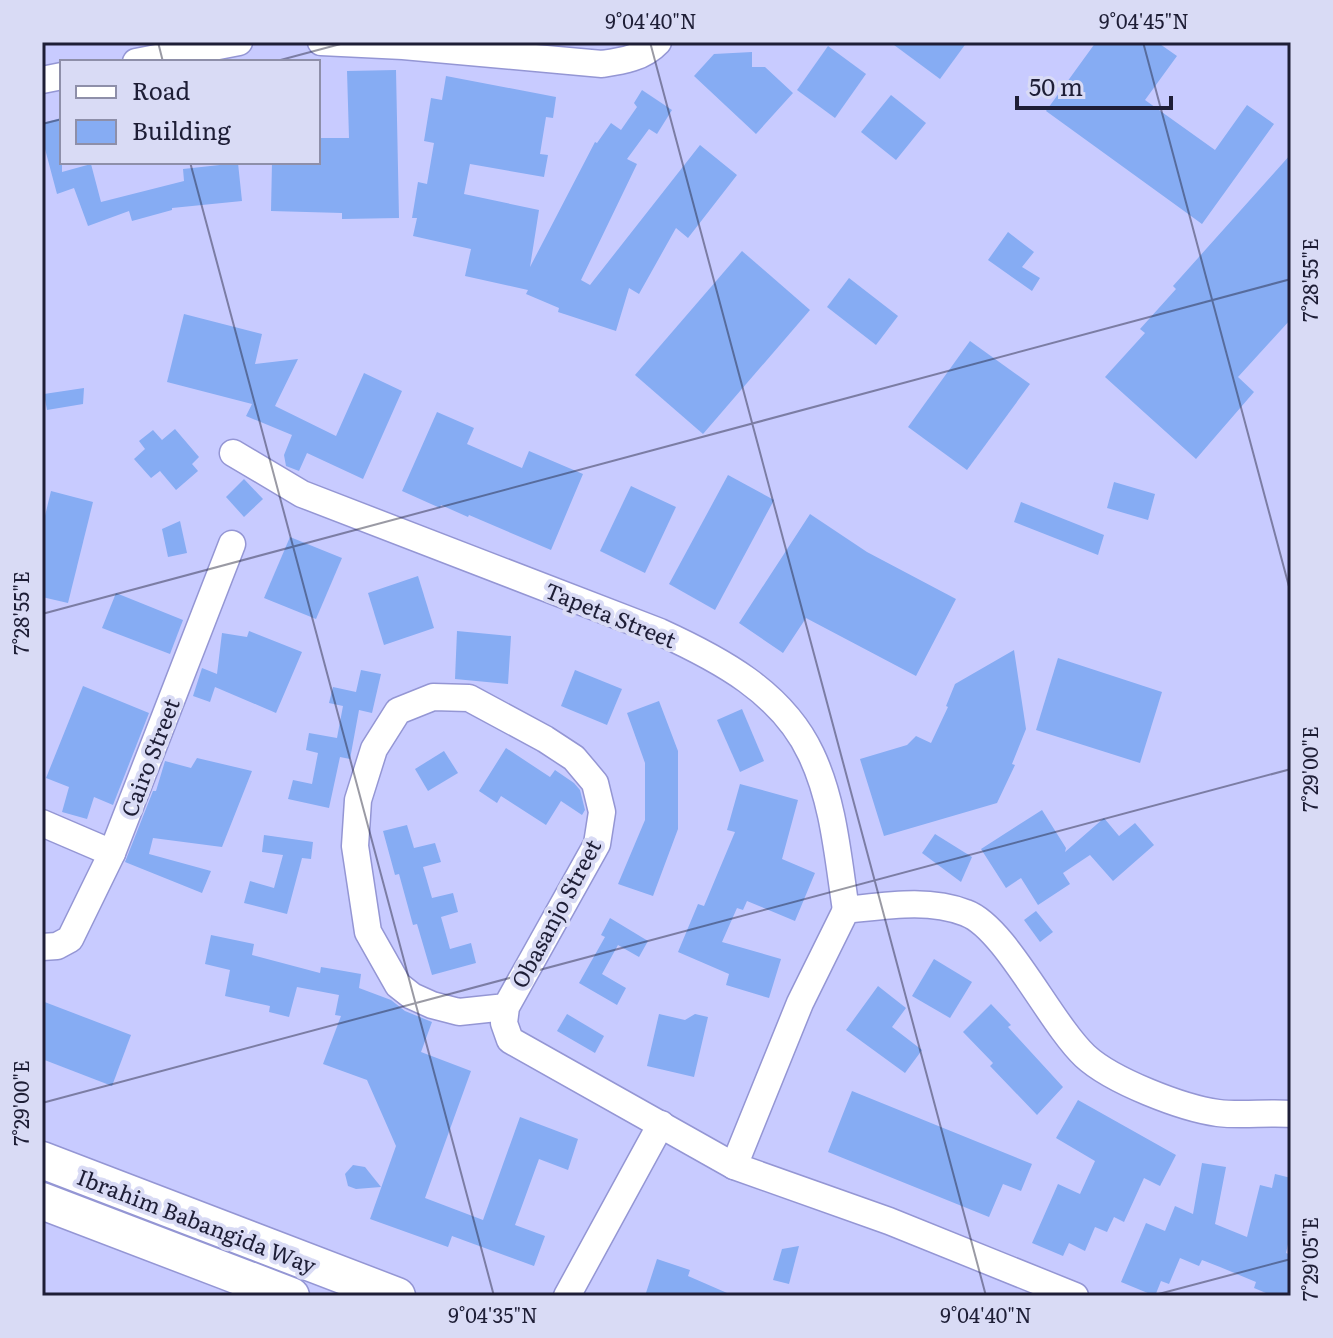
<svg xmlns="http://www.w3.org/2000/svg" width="1333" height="1338" viewBox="0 0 1333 1338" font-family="Literata,serif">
<rect width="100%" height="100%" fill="#c8cbff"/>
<g fill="#86acf3">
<path d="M890,42H967L940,79Z"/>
<path d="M1096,42H1157L1177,56L1145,100L1215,150L1247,105L1274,124L1202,224L1046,111Z"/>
<path d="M828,46L866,74L835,118L797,90Z"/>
<path d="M752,52V67H765L793,93L756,134L694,76L714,54Z"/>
<path d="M396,70L399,218L342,219V213L271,211L272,162H318V138H349L347,71Z"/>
<path d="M446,76L556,97L553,118L546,117L540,154L548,155L544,177L470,164L464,194L539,210L530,267L595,142L597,143L611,123L621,130L637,107L634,103L642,90L672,110L657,134L649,129L627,159L637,164L581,280L590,285L700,145L737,175L688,238L676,228L639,294L629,288L616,331L558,312L559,308L526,294L528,290L465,276L471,249L413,236L417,218H412L418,182L427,184L434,143L424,141L431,98L442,100Z"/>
<path d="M891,95L926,123L896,160L861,132Z"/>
<path d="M62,118V172L91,164L101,202L184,181L183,169L238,163L242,201L172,208V210L132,221L129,211L88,226L74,188L57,194L45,149L42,150V123Z"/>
<path d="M1291,154V319L1238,377L1254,392L1196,459L1105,377L1145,333L1140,329L1176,289L1173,286Z"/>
<path d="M1008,232L1034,252L1022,267L1040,278L1032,291L988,260Z"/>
<path d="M742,251L810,310L703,434L635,375Z"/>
<path d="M849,278L898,316L876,345L827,307Z"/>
<path d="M184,314L262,334L255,364L298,359L275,406L336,436L364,373L402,391L363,479L307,453L299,471L286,466L284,455L292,435L246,416L252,404L167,382Z"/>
<path d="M970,341L1030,384L967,470L908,427Z"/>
<path d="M84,388L83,404L47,410L44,394Z"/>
<path d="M437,412L474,428L467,444L522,468L529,451L583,474L551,550L469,515L468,517L441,505L440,508L402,491Z"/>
<path d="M175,429L199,457L192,464L198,471L176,490L160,471L151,478L134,459L145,449L139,441L153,430L162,440Z"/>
<path d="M728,475L774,500L715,610L669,584Z"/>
<path d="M244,479L263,499L244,517L226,497Z"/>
<path d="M1114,482L1155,494L1148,520L1107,508Z"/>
<path d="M631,486L676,507L645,573L600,551Z"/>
<path d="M51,491L93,502L68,603L42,597V528Z"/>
<path d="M1021,502L1104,535L1098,555L1014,522Z"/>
<path d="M810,514L867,552L956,599L916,676L806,618L783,653L739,623Z"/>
<path d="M180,521L187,553L168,557L162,529Z"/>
<path d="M290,537L342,558L316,619L264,598Z"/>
<path d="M418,576L434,628L384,645L368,593Z"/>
<path d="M116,593L183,620L170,654L102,628Z"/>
<path d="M249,631L302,652L276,713L215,687L210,702L193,696L202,668L217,674L222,633L247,637Z"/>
<path d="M457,631L511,636L508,684L455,679Z"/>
<path d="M1014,650L1026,729L1012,764L1015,765L997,803L884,836L860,759L907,745L916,736L931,743L948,707L946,706L955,684Z"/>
<path d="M1058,658L1162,692L1140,763L1036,730Z"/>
<path d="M361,670L381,674L372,713L359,710L350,759L340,757L329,808L288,799L293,780L312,784L318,753L306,750L309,733L337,738L343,706L329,703L333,687L356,692Z"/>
<path d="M575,670L622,689L607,725L561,706Z"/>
<path d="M83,686L149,713L113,805L94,797L87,819L62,812L69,787L46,778Z"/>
<path d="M659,701L678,751V829L653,896L618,884L645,820V763L627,713Z"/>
<path d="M742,709L764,761L740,772L717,720Z"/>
<path d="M506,748L550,777L555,770L574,783L580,790L585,810L582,815L561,801L546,825L501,796L497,803L479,791Z"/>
<path d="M444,751L458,773L428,791L415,769Z"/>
<path d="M197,758L252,771L222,847L153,838L149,854L211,871L202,893L125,862L153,791H156L165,761L191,768Z"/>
<path d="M740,784L798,800L782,859L815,873L795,921L747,901L743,910L737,908L722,942L781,959L769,998L726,985L729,974L678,952L698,904L704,906L735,832L727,830Z"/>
<path d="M1042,810L1066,848L1065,852L1104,818L1119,836L1135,823L1154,845L1113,881L1090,855L1063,873L1070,884L1038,905L1021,878L1006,888L981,849Z"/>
<path d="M407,825L414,848L435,843L441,862L423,867L432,898L453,893L458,912L441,917L450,949L471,943L476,963L432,975L417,924L413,925L399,874L395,875L383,831Z"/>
<path d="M935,834L972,857L961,882L922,853Z"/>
<path d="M264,835L313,842L311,859L302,858L287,914L244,903L250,881L274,888L283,855L262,852Z"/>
<path d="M1036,911L1053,932L1040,942L1024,920Z"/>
<path d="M610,918L648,941L639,957L618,945L602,974L626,988L617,1005L579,983L605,937L601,935Z"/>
<path d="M211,935L254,944L252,955L320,973L321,967L361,974L359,988L391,1000L405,1011L432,1022L421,1052L471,1071L425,1198L483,1220L520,1117L578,1139L568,1170L539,1159L515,1225L545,1236L534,1266L452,1236L448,1247L370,1219L396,1146L367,1080L323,1064L341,1016L335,1015L339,995L297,987L289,1017L269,1012L270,1006L225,996L230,970L205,964Z"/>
<path d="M934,959L972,982L950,1018L912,996Z"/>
<path d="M878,986L906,1008L892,1027L922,1050L905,1073L846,1030Z"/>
<path d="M42,1001L131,1035L112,1086L42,1059Z"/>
<path d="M991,1004L1011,1025L1008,1027L1063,1087L1037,1115L990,1066L993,1063L963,1032Z"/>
<path d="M567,1014L604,1036L595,1053L557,1031Z"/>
<path d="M659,1014L685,1020L695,1014L708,1017L694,1077L647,1066Z"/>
<path d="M852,1091L1032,1164L1021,1191L1003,1184L989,1217L828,1152Z"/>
<path d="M1078,1100L1176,1155L1160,1186L1144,1178L1124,1222L1114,1217L1107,1232L1095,1227L1085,1251L1069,1243L1063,1256L1032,1243L1058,1184L1080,1194L1095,1161L1056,1138Z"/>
<path d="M1202,1163L1226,1167L1215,1224L1247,1237L1260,1185L1272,1188L1275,1174L1291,1178V1231L1286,1253L1291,1255V1296H1273L1254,1288L1256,1282L1220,1267L1202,1260L1199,1266L1180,1258L1169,1284L1161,1281L1155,1296L1121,1282L1146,1223L1165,1231L1175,1206L1193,1214Z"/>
<path d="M353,1165L365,1167L381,1187L356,1189L348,1186L345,1174Z"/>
<path d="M799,1246L789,1284L773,1280L782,1249Z"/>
<path d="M657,1259L690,1270L688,1276L734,1296H645Z"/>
</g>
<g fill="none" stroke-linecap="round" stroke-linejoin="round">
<g stroke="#9496d4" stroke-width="29">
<g id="minor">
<path d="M321,42L403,46L602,64C622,61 643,58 658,42"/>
<path d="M136,62L239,42"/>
<path d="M42,80L62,76"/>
<path d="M233,453L302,494L660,632C719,659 782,692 811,754C834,802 838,859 846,910"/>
<path d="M42,823L112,853"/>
<path d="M42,947L57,946L70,939L112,853L232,544"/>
<path d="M506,1007L459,1012L432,1005L412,996L398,985L368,932L355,846L358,800L374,749L398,711L433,697L469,698L545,739L574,758L595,783L602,812L597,844L506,1007L504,1023L510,1040L734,1166L889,1221L1075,1296"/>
<path d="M734,1166L800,1003L846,910C885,906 928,898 966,913C1005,927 1050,1023 1085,1056C1112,1081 1182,1108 1218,1113C1242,1116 1267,1112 1291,1114"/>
<path d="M567,1296L661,1124"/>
</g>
</g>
<g stroke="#9496d4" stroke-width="39">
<g id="secondary">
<path d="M42,1160L397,1296"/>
<path d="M42,1201L291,1296"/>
</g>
</g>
<use href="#minor" stroke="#fff" stroke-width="26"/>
<use href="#secondary" stroke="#fff" stroke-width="36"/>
</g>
<path fill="none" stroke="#1e1e36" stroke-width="2" stroke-opacity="0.45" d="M158,42L163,62M650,42L986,1296M1143,42L1291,594M273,62L348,42M42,124L62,119M190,162L494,1296M42,614L1291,279M42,1103L1291,769M1151,1296L1291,1259"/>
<g text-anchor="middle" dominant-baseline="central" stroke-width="8" stroke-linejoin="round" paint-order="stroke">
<g font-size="22" fill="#1e1e36" stroke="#d9dbf5">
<text transform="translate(611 614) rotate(22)">Tapeta Street</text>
<text transform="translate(149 757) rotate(-69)">Cairo Street</text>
<text transform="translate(555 913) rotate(-62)">Obasanjo Street</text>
<text transform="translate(197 1220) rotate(21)">Ibrahim Babangida Way</text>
</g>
</g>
<rect width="1333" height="1338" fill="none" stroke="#d9dbf5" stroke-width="88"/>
<rect x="60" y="60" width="260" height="104" fill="#d9dbf5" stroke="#8e8fa9" stroke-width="2"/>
<rect x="76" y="86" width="40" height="12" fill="#ffffff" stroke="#8e8fa9" stroke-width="2"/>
<text x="132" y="100" font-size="24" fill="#1e1e36">Road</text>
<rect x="76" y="120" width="40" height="24" fill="#86acf3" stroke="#8e8fa9" stroke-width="2"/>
<text x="132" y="140" font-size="24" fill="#1e1e36">Building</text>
<path d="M1017 96v12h154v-12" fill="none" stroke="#1e1e36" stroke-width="4"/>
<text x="1029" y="96" font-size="24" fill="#1e1e36" stroke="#d9dbf5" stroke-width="6" paint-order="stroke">50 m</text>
<rect x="44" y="44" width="1245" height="1250" fill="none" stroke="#1e1e36" stroke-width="3"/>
<g font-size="20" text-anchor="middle" fill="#1e1e36">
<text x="651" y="29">9°04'40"N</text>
<text x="1144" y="29">9°04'45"N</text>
<text transform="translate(1311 280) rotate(-90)" y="7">7°28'55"E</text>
<text transform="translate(22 613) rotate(-90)" y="7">7°28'55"E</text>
<text transform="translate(1311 769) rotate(-90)" y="7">7°29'00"E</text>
<text transform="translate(22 1103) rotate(-90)" y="7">7°29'00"E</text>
<text transform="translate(1311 1259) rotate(-90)" y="7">7°29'05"E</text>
<text x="493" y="1323">9°04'35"N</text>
<text x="986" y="1323">9°04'40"N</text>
</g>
</svg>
